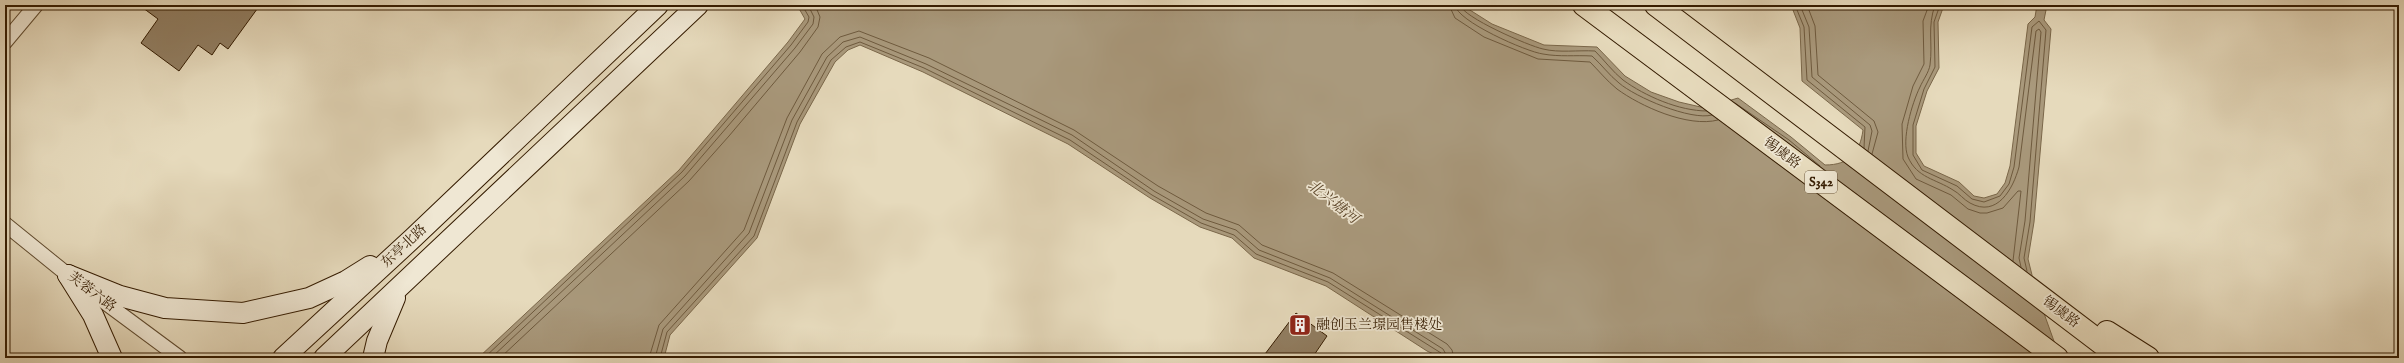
<svg xmlns="http://www.w3.org/2000/svg" width="2404" height="363" viewBox="0 0 2404 363" font-family="'IM FELL English','Noto Serif SC',serif">
<rect width="100%" height="100%" fill="#e6dabc"/>
<filter id="stains"><feTurbulence type="fractalNoise" baseFrequency=".005" numOctaves="4"/><feColorMatrix values="0 0 0 0 .2 0 0 0 0 .09 0 0 0 0 .02 0 0 0 .5 -.17"/></filter>
<radialGradient id="worn" r=".72"><stop offset=".6" stop-color="#630" stop-opacity="0"/><stop offset="1" stop-color="#630" stop-opacity=".3"/></radialGradient>
<path fill="#a9997c" stroke="#7a674a" d="M797,5H1462L1492,24L1544,45L1597,47L1625,76L1651,92L1679,102L1705,108L1738,98L1791,137L1825,165C1849,165 1860,153 1863,130L1802,81L1800,28L1791,5H1944L1938,22L1939,68L1927,91L1916,126V153L1924,166L1959,182L1974,196L1984,198L1997,194L2005,183L2010,166L2028,24L2035,17L2037,5H2047L2044,20L2051,29L2034,222L2028,259L2036,291L2060,358H1442L1427,351L1326,286L1254,258L1232,238L1200,227L1150,198L1068,144L923,72L860,45L848,50L835,62L800,124L757,238L670,335L664,358H478L679,170L788,42L805,19Z"/>
<g fill="none" stroke-linecap="round" stroke-linejoin="round">
<g stroke="#6e5a3e" stroke-width="1">
<path d="M1449,5L1455,18L1484,37L1538,59L1590,62C1599,71 1607,81 1617,89C1640,106 1688,128 1718,120"/>
<path d="M1455,5C1456,21 1527,52 1543,54C1559,57 1576,55 1592,56C1602,65 1609,75 1619,83C1635,97 1691,121 1712,115"/>
<path d="M1460,5C1462,17 1529,46 1543,49C1559,53 1578,50 1595,51C1604,60 1613,72 1623,80C1645,96 1679,111 1707,111"/>
<path d="M1795,5L1804,27L1807,80L1865,127L1864,148"/>
<path d="M1800,5L1809,27L1812,77L1870,125L1872,131L1868,151"/>
<path d="M1807,5L1815,26L1818,75L1874,121L1878,132L1872,154"/>
<path d="M1929,5L1923,21L1924,64L1913,86L1902,124L1903,159L1916,179L1951,195L1968,209L1980,213H1987L2003,208L2018,191H2021L2013,261"/>
<path d="M1935,5C1927,28 1933,42 1930,65C1929,72 1923,80 1920,87C1912,103 1901,140 1908,157C1917,178 1936,179 1953,190C1959,193 1964,200 1970,203C1997,218 2013,189 2019,167L2036,31L2039,29L2041,32L2025,221L2019,258L2021,267"/>
<path d="M1940,5L1934,22L1935,67L1924,89L1913,125V155L1922,170L1957,186L1972,199L1984,202L2000,196L2009,184L2014,167L2032,27L2039,21L2046,30L2030,222L2024,258L2027,271"/>
<path d="M1735,103L1789,140L1820,166"/>
<path d="M484,358L682,172L791,45L808,22L809,17L802,5"/>
<path d="M491,358L685,176L795,48L813,24L814,17L808,5"/>
<path d="M500,358L689,181L729,136L800,52L818,27L820,17L815,5"/>
<path d="M649,358L659,325L744,230L787,118L822,54L840,37L859,31L929,58L1074,130L1158,186L1206,213L1239,225L1262,245L1333,273L1447,344L1452,350L1454,358"/>
<path d="M655,358L663,329L749,233L792,120L827,57L843,42L860,37L926,64L1072,135L1154,191L1203,219L1236,230L1259,250L1330,278L1443,349L1448,358"/>
<path d="M660,358L667,332L754,236L797,122L831,60L846,47L860,42L924,68L1070,140L1152,195L1201,223L1234,235L1256,254L1328,282L1441,353L1443,358"/>
</g>
</g>
<g fill="#917e62" stroke="#341b00">
<path d="M139,5H260L228,49L220,43L212,55L198,45L179,71L141,43L158,19Z"/>
<path d="M1296,313L1327,336L1312,358H1262Z"/>
</g>
<g fill="none" stroke-linecap="round" stroke-linejoin="round">
<g stroke="#604b2f" stroke-width="16">
<g id="street">
<path d="M5,42L36,5"/>
<path d="M5,224L68,275L180,358"/>
</g>
</g>
<g stroke="#341b00" stroke-width="22">
<g id="secondary">
<path d="M68,275L120,296L165,308L243,313L309,298L346,281L370,266"/>
<path d="M68,275L93,315L112,358"/>
<path d="M283,358L413,238L658,5"/>
<path d="M324,358L698,5"/>
<path d="M373,358L377,341L395,298"/>
</g>
</g>
<g stroke="#341b00" stroke-width="24">
<g id="primary">
<path d="M1584,5L2057,358"/>
<path d="M1656,5L2121,358"/>
<path d="M2107,332L2148,358"/>
</g>
</g>
<use href="#street" stroke="#efe7d3" stroke-width="14"/>
<use href="#secondary" stroke="#efe7d3" stroke-width="20"/>
<use href="#primary" stroke="#e6dabc" stroke-width="22"/>
</g>
<defs>
<g id="building-square" transform="scale(1.15)"><rect x="-9" y="-9" width="18" height="18" rx="4" fill="#8f2418" stroke="#efe7d3"/><path d="M-4-6H4V6H1V3H-1V6H-4ZM-2.5-4.3h1.7v1.8h-1.7ZM.8-4.3h1.7v1.8H.8ZM-2.5-1h1.7V.8h-1.7ZM.8-1h1.7V.8H.8Z" fill="#fff"/></g>
</defs>
<g fill-rule="evenodd">
<use href="#building-square" x="1300" y="325"/>
</g>
<g text-anchor="middle" dominant-baseline="central" stroke-width="3.5" stroke-linejoin="round" paint-order="stroke">
<rect fill="#efe7d3" stroke="#6c583f" stroke-width="1" x="1805" y="171" width="32" height="22" rx="3"/>
<g font-size="13" font-weight="bold" fill="#341b00">
<text x="1821" y="182">S342</text>
</g>
<g font-size="14" fill="#341b00" stroke="#efe7d3">
<text transform="translate(1782 153) rotate(37)">锡虞路</text>
<text transform="translate(404 246) rotate(-43)">东亭北路</text>
<text transform="translate(92 292) rotate(37)">芙蓉六路</text>
<text transform="translate(2061 312) rotate(37)">锡虞路</text>
</g>
<g font-size="14" fill="#341b00" stroke="#efe7d3" text-anchor="start">
<text x="1316" y="325">融创玉兰璟园售楼处</text>
</g>
<g font-size="15" font-style="italic" fill="#5d472b" stroke="#efe7d3">
<text transform="translate(1333 202) rotate(38)">北兴塘河</text>
</g>
</g>
<rect width="2404" height="363" fill="none" stroke="#e6dabc" stroke-width="20"/>
<rect x="6" y="6" width="2392" height="351" fill="none" stroke="#341b00" stroke-width="2"/>
<rect x="10" y="10" width="2384" height="343" fill="none" stroke="#341b00"/>
<rect width="100%" height="100%" filter="url(#stains)"/>
<rect width="100%" height="100%" fill="url(#worn)"/>
</svg>
